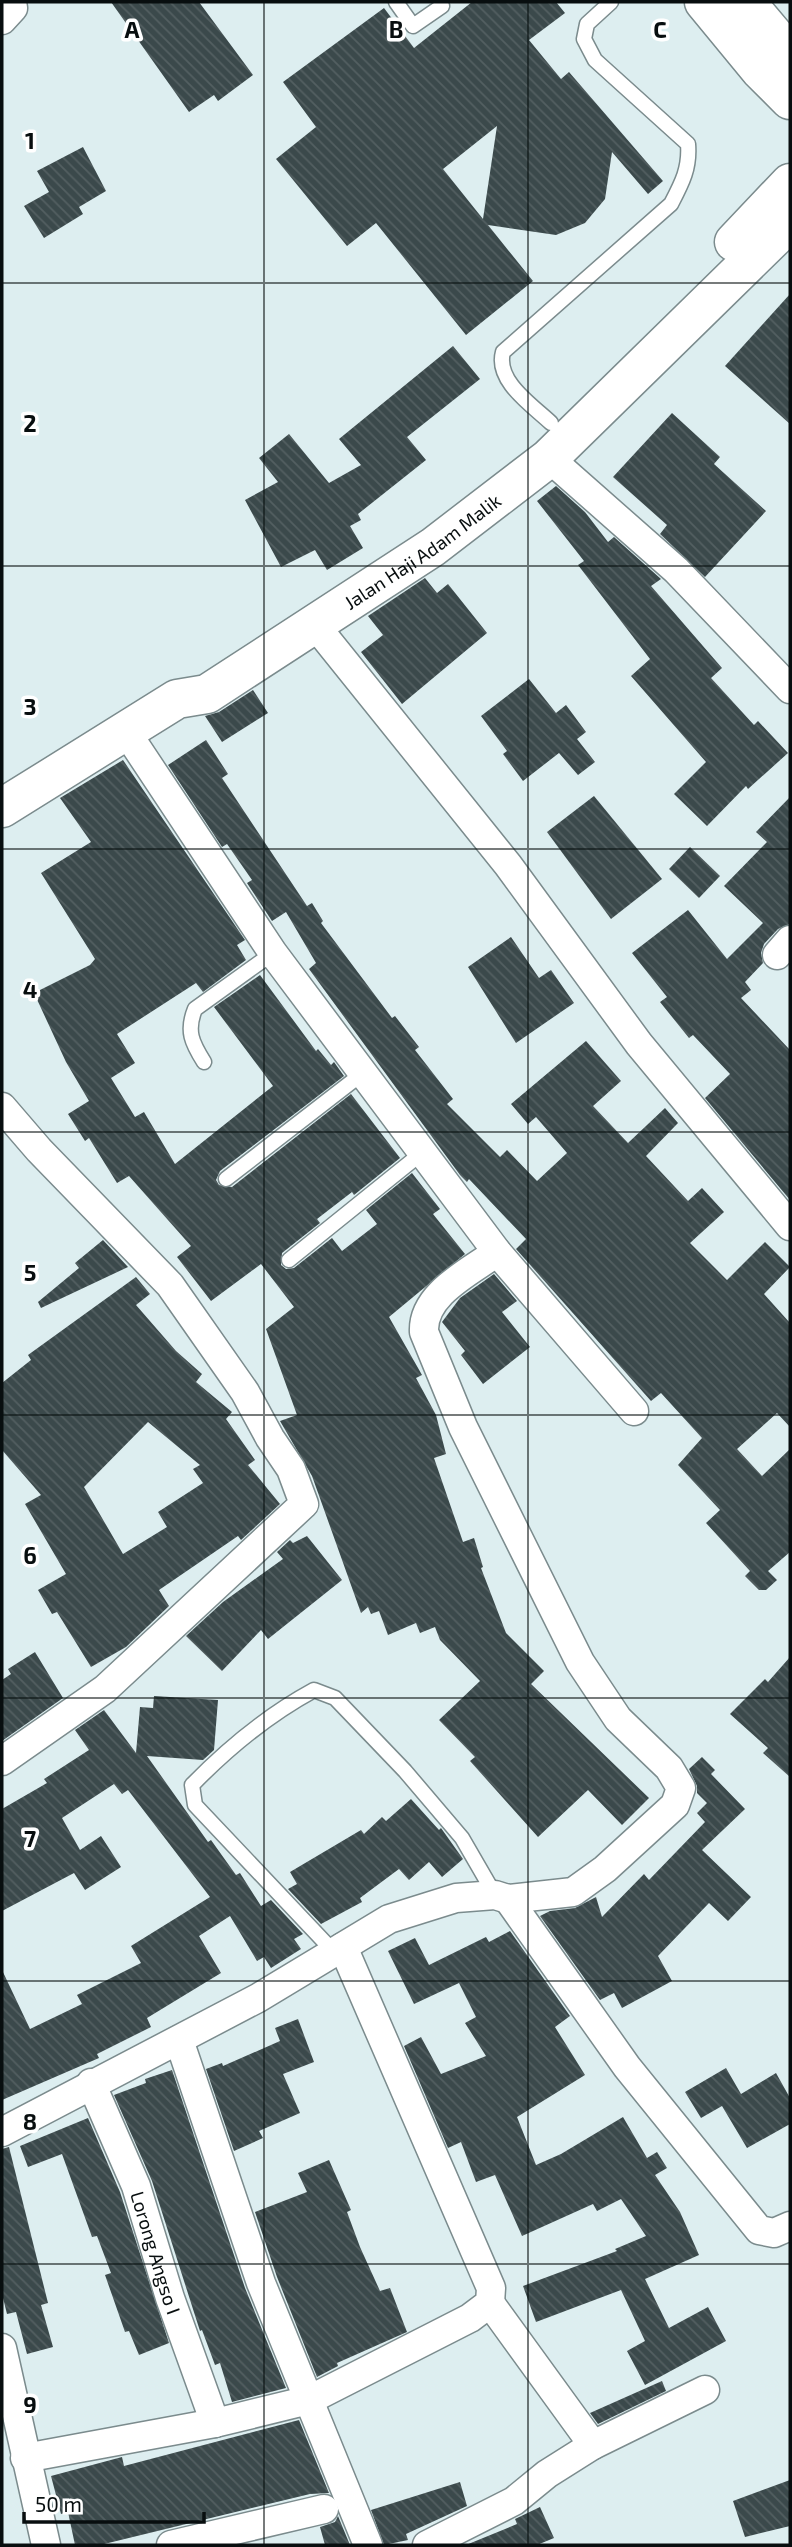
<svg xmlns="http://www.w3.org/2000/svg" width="792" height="2547" viewBox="0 0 792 2547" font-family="'Exo 2',sans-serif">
<defs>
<pattern id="building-back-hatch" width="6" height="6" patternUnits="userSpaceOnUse" patternTransform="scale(1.75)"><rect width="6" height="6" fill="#3b494b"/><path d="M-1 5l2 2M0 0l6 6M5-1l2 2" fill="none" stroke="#535f61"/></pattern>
</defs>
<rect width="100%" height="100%" fill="#ddeef0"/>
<g fill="url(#building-back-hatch)" fill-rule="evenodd">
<path d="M111,2H199L253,75L218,101L214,95L189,112Z"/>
<path d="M472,2H556L565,13L529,40L561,79L569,72L663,181L648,194L612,152L605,199L585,223L556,235L488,225L533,281L466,335L376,223L347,246L276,159L316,127L283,82L384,8L414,48ZM497,126L483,219L443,169Z"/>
<path d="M83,147L106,191L79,207L83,214L44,238L24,206L49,192L37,171Z"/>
<path d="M790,294V424L725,366Z"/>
<path d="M453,346L480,379L407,437L426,460L358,514L361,520L350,526L363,548L327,570L315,550L281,567L245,500L278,482L259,458L289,434L329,483L361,465L339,439Z"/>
<path d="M672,413L720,457L714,464L766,511L705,577L660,534L667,525L613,477Z"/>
<path d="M556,486L585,512L608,542L614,537L661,579L651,586L722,668L711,678L754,725L758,721L788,753L748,789L746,786L707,826L674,794L706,762L631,676L650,659L578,565L584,561L537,501Z"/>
<path d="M425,578L437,593L448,584L487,633L402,704L361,652L383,635L368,616Z"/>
<path d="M529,679L556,713L566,705L586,732L577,739L595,762L578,775L559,753L523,781L503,754L507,751L481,716Z"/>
<path d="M253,690L268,713L222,742L205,716L219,712Z"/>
<path d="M206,740L228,774L222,778L307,906L312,903L323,921L321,923L392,1018L395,1016L419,1047L415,1050L453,1099L447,1104L500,1157L507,1150L537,1181L567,1153L536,1117L528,1124L511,1104L586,1041L621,1081L593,1106L628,1143L665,1108L678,1123L646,1156L688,1201L702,1188L724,1212L690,1243L727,1280L765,1242L790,1267L764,1294L790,1323V1427L777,1413L737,1449L762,1476L790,1449V1552L768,1571L777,1580L766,1590H759L745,1576L750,1571L706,1523L720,1510L678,1465L702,1438L661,1393L651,1401L516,1249L526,1239L469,1179L467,1182L460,1175L309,969L316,963L286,912L272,921L247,883L252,880L227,844L222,847L168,765Z"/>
<path d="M123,760L245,940L237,945L246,960L203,992L196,983L117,1034L135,1063L111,1078L135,1117L144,1112L175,1164L273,1086L214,1007L260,975L316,1051L318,1049L331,1065L334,1062L344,1076L220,1171L216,1180L219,1185L232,1187L351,1094L400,1158L354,1195L352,1192L317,1219L320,1223L282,1253L281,1265L286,1269L294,1268L332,1238L342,1251L377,1224L366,1210L412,1173L440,1209L433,1214L465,1254L389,1317L422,1375L416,1378L436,1415L446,1454L434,1458L463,1542L474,1538L483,1567L481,1568L506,1633L544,1671L531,1684L649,1798L622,1825L588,1790L538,1837L470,1761L475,1757L439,1720L480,1681L440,1640L435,1627L420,1633L416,1623L388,1635L379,1611L371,1614L368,1607L361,1613L312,1476L280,1421L297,1415L266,1329L294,1307L261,1264L211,1301L177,1257L191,1246L129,1176L117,1183L89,1138L85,1141L68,1114L89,1101L66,1062L34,993L90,965L95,959L41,873L91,842L60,798Z"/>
<path d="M594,796L662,879L611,919L547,832Z"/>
<path d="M790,797V924L778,929L764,944L761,953L763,963L745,982L751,990L741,998L790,1050V1200L705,1098L730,1074L693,1035L689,1038L660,1002L667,997L632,953L688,910L727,959L763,923L724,886L767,842L756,832Z"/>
<path d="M690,847L720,876L699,898L669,869Z"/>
<path d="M511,937L539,978L551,970L574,1003L516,1043L468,967Z"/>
<path d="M103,1240L128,1267L41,1308L38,1302L79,1268L75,1263Z"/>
<path d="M494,1274L517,1301L502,1312L530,1347L483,1384L461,1355L465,1351L442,1322L460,1298Z"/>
<path d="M136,1277L150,1294L136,1305L176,1351L202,1374L196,1382L232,1412L226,1419L255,1460L248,1465L280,1504L241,1540L238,1536L159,1590L169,1606L126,1647L91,1667L57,1612L52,1614L38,1590L66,1574L25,1504L41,1495L2,1450V1383L31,1360L28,1355ZM148,1422L200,1465L193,1469L203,1483L158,1512L167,1527L123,1554L84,1487Z"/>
<path d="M307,1536L342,1580L268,1639L261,1630L222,1671L186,1636L223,1602L283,1559L277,1552L290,1540L293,1543Z"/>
<path d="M35,1652L63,1698L2,1741V1680L11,1674L8,1669Z"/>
<path d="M790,1657V1777L763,1753L768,1748L730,1714L765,1679L768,1682Z"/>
<path d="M154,1696L218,1700L214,1750L203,1760L147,1756L208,1842L211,1840L236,1875L240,1873L261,1906L271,1900L303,1934L294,1939L301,1949L271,1968L264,1957L257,1961L230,1916L199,1936L221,1973L147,2018L151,2027L97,2054L99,2058L2,2100V1970L30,2029L82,2004L77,1995L141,1963L131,1946L210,1897L128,1790L122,1794L114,1784L62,1818L80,1850L101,1836L121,1867L85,1890L74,1873L2,1911V1809L47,1783L44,1779L89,1750L75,1730L104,1710L136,1753L140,1707L153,1708Z"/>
<path d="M702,1757L715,1770L711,1774L745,1809L702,1850L751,1897L728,1921L709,1903L658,1956L672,1981L622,2008L614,1993L600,2000L540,1916L550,1911L575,1908L596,1897L602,1917L644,1874L649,1880L705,1822L697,1813L707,1803L697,1793V1786L689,1769Z"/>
<path d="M411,1799L439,1830L441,1828L463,1859L442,1877L429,1862L409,1880L399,1869L360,1898L362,1902L321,1924L288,1889L297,1884L290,1872L361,1830L364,1834L382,1817L386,1821Z"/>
<path d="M510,1931L570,2016L555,2027L585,2075L517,2117L536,2165L561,2154L623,2117L647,2158L657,2152L667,2168L655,2175L680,2212L699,2255L645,2279L669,2328L708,2307L726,2341L645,2385L627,2351L645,2341L621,2290L536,2322L523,2286L617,2251L615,2249L646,2236L621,2199L597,2211L593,2204L522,2236L495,2175L476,2182L461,2142L448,2148L404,2046L421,2037L441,2074L486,2056L465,2023L476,2017L459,1983L414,2004L388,1951L415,1938L429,1965L486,1937L489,1942Z"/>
<path d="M298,2019L314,2062L283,2074L300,2113L259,2131L263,2138L234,2151L206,2069L222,2063L223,2066L280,2041L275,2028Z"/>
<path d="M726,2068L741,2094L776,2073L790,2098V2124L747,2148L722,2106L701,2118L685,2092Z"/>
<path d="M172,2070L245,2288L286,2388L232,2402L220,2363L215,2365L202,2330L200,2331L152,2181L114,2095L146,2083L145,2079Z"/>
<path d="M88,2118L120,2192L169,2343L139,2355L129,2331L125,2332L105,2275L111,2273L97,2236L92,2237L62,2154L28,2167L20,2146Z"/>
<path d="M9,2147L48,2303L41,2305L53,2347L27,2354L16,2312L7,2314L2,2294V2149Z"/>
<path d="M329,2160L351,2210L347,2212L360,2247L380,2291L390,2288L407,2332L337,2363L338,2366L317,2377L277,2277L255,2212L307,2192L298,2173Z"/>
<path d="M662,2381L666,2391L598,2424L590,2413Z"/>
<path d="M299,2420L329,2493L310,2494L100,2545H75L68,2512L61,2514L51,2476L122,2457L124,2466Z"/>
<path d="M790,2480V2526L745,2537L733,2501Z"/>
<path d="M460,2482L467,2506L406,2534L408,2540L384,2545L371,2510Z"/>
<path d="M540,2507L554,2538L537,2545H466L517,2524L515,2519Z"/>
<path d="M338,2516L350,2545H325L320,2527L335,2522Z"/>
</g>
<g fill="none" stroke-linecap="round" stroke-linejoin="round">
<g stroke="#7b8b8d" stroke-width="17">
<g id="lane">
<path d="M396,2L413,26L442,6"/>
<path d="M551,423C532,405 495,381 503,352L671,204C682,183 690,168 688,144L595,60L584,39L587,24L611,2"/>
<path d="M204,1062C192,1043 186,1031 195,1009L273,953"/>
<path d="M226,1179L363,1073"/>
<path d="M289,1260L423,1152"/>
<path d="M334,1952L195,1805L192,1785C228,1748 268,1715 314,1690L335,1698L405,1771L462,1838L495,1895"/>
</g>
</g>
<g stroke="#7b8b8d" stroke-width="31">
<g id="street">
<path d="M2,20L13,8L12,2"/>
<path d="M549,458L676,570L790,689"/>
<path d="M315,625L508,865L639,1044L790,1226"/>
<path d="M127,733L273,953L497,1252L634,1411"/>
<path d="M777,955L790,940"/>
<path d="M2,1107L39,1150L170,1285L245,1392L270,1438L291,1469L304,1504L105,1689L2,1761"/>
<path d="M508,1899L627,2067L759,2230L774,2233L790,2226"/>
<path d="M179,2040L261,2283L368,2545"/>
<path id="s1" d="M91,2083L136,2186L170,2298L215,2423"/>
<path d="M2,2132L258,1998L389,1919L456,1898L495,1895L508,1899L573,1892L605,1869L675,1805L681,1788L669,1768L618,1719L580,1662L463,1427L424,1332C422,1294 470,1272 497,1252"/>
<path d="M2,2348L46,2545"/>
<path d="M593,2445L705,2390"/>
<path d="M25,2458L215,2423L309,2400L470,2318L490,2303L491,2288L343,1947"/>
<path d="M171,2545L324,2509"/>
<path d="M427,2545L514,2501L547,2474L593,2445L490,2303"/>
</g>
</g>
<g stroke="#7b8b8d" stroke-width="41">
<g id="secondary">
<path d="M734,242L790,183"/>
<path id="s2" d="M2,808L177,699L207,694L433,547L549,458L790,222"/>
</g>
</g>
<g stroke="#7b8b8d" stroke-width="41">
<g id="primary">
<path d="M704,2L760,70L790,100"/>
<path d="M746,2L790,54"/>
</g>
</g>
<use href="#lane" stroke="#fff" stroke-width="14"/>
<use href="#street" stroke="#fff" stroke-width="28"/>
<use href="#secondary" stroke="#fff" stroke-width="38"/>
<use href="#primary" stroke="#fff" stroke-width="38"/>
</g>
<path fill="none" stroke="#080e0f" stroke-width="2" stroke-opacity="0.55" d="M264,2V2545M528,2V2545M2,283H790M2,566H790M2,849H790M2,1132H790M2,1415H790M2,1698H790M2,1981H790M2,2264H790"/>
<g text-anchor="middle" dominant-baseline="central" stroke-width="7" stroke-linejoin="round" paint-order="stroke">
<g font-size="19" fill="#080e0f" stroke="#fff">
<text stroke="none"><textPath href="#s2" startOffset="495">Jalan Haji Adam Malik</textPath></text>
<text stroke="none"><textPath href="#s1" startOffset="182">Lorong Angso I</textPath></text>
</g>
</g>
<g font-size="23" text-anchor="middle" font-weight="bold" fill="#080e0f" stroke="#fff" stroke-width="7" stroke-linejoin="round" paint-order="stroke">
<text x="132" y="38">A</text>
<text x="396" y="38">B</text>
<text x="660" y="38">C</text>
<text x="30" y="149">1</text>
<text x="30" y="432">2</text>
<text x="30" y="715">3</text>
<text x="30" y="998">4</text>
<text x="30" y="1281">5</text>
<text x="30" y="1564">6</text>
<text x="30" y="1847">7</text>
<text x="30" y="2130">8</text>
<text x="30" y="2413">9</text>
</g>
<rect width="792" height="2547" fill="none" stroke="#080e0f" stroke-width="7"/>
<path d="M24 2512v10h180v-10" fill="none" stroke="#080e0f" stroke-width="3.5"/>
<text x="35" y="2512" font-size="21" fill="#080e0f" stroke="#ffffff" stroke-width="5" paint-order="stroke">50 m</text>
</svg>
